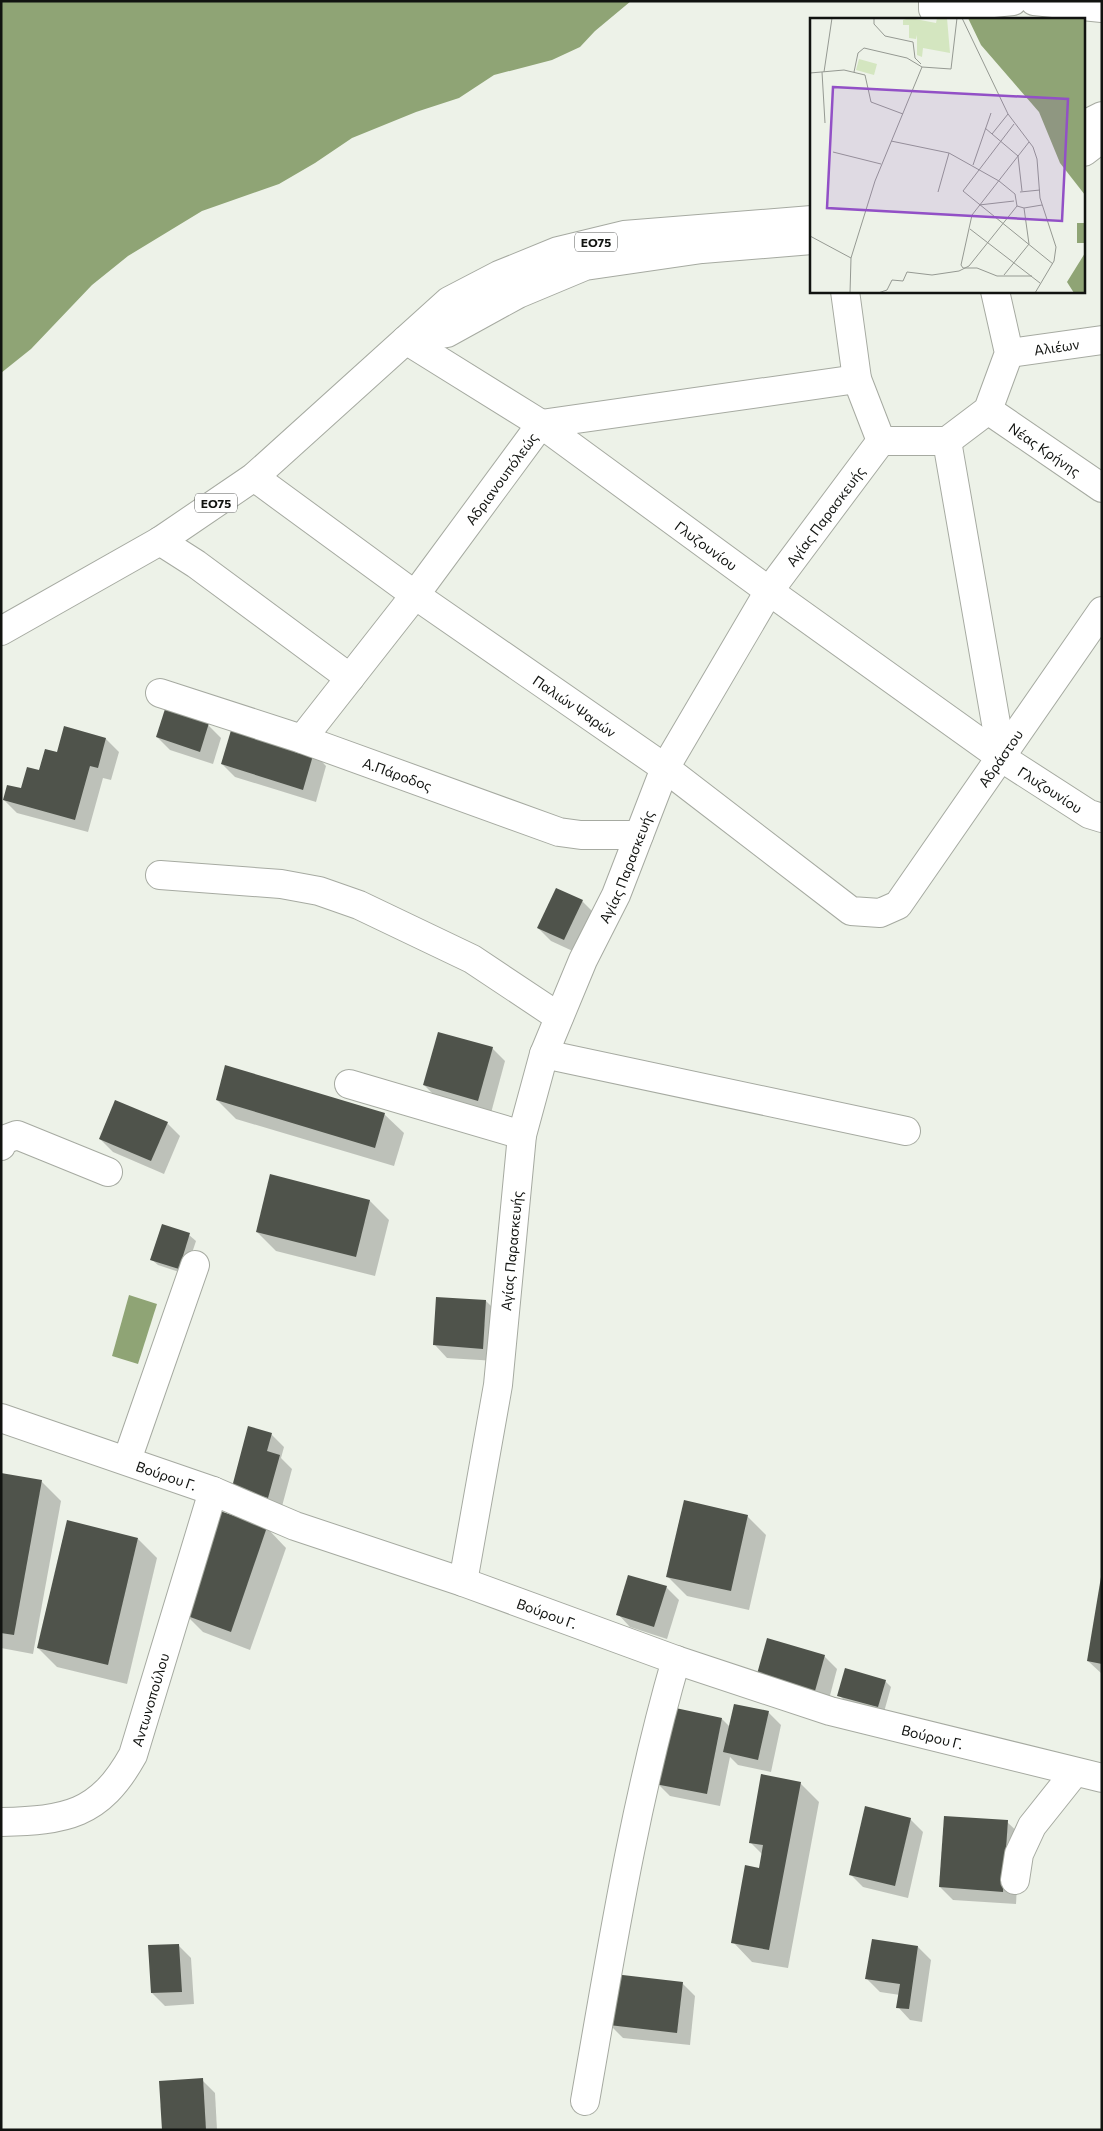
<svg xmlns="http://www.w3.org/2000/svg" width="1103" height="2131" viewBox="0 0 1103 2131" font-family="Commissioner,sans-serif">
<rect width="100%" height="100%" fill="#edf2e8"/>
<g fill="#8fa475">
<path d="M1,1H631L595,31L580,47L552,60L494,75L459,98L416,112L352,138L315,163L279,184L202,211L128,256L92,285L31,349L1,373Z"/>
<path d="M129,1295L157,1304L138,1364L112,1356Z"/>
</g>
<g fill="#0003">
<path d="M208,725L221,738L213,764L170,750L157,737Z"/>
<path d="M65,727L106,739L119,752L111,780L103,778L88,832L17,813L4,800L22,790L58,754Z"/>
<path d="M314,753L326,766L316,802L235,777L222,764Z"/>
<path d="M582,901L595,914L577,953L551,941L538,928Z"/>
<path d="M492,1048L505,1061L491,1113L437,1098L424,1085Z"/>
<path d="M217,1100L384,1114L404,1133L394,1166L236,1119Z"/>
<path d="M167,1123L180,1136L164,1174L113,1152L100,1139Z"/>
<path d="M370,1201L389,1220L375,1276L276,1251L257,1232Z"/>
<path d="M189,1235L196,1241L185,1274L158,1265L151,1259Z"/>
<path d="M486,1301L499,1314L496,1361L447,1358L435,1345Z"/>
<path d="M271,1434L284,1447L281,1458L292,1469L281,1510L246,1500Z"/>
<path d="M1,1474L41,1481L61,1501L33,1654L1,1648Z"/>
<path d="M747,1516L766,1535L749,1610L687,1596L668,1577Z"/>
<path d="M267,1528L286,1548L250,1650L203,1632L184,1613Z"/>
<path d="M138,1539L157,1558L127,1684L57,1667L38,1648Z"/>
<path d="M1102,1579V1674L1088,1661Z"/>
<path d="M666,1587L679,1600L667,1639L630,1627L618,1614Z"/>
<path d="M824,1656L837,1669L828,1703L771,1686Z"/>
<path d="M885,1681L891,1687L884,1712L845,1701L839,1695Z"/>
<path d="M768,1712L781,1725L771,1772L738,1765L730,1757L720,1806L670,1796L657,1783L722,1719L730,1727Z"/>
<path d="M800,1783L819,1802L788,1968L752,1962L733,1942L760,1870L763,1855L750,1842Z"/>
<path d="M910,1819L923,1832L908,1898L863,1887L850,1874Z"/>
<path d="M1007,1822L1020,1834L1016,1904L953,1900L940,1887Z"/>
<path d="M178,1945L191,1958L194,2004L165,2006L152,1993Z"/>
<path d="M918,1947L931,1960L922,2022L910,2020L898,2007L900,1995L880,1992L867,1979Z"/>
<path d="M682,1983L695,1996L690,2045L623,2038L610,2025Z"/>
<path d="M202,2080L215,2093L217,2130H164Z"/>
</g>
<g fill="#4f534b">
<path d="M165,709L209,723L200,752L156,737Z"/>
<path d="M64,726L106,738L98,768L90,766L75,820L3,800L7,785L21,788L27,767L39,770L45,749L57,752Z"/>
<path d="M232,727L314,752L303,790L221,764Z"/>
<path d="M556,888L583,900L564,940L537,928Z"/>
<path d="M438,1032L493,1047L478,1101L423,1085Z"/>
<path d="M225,1065L385,1113L375,1148L216,1100Z"/>
<path d="M115,1100L168,1122L151,1161L99,1139Z"/>
<path d="M270,1174L370,1200L356,1257L256,1232Z"/>
<path d="M162,1224L190,1233L179,1269L150,1260Z"/>
<path d="M436,1297L486,1300L483,1349L433,1345Z"/>
<path d="M248,1426L272,1433L267,1451L280,1455L268,1498L232,1487Z"/>
<path d="M1,1473L42,1480L14,1635L1,1633Z"/>
<path d="M684,1500L748,1515L731,1591L666,1577Z"/>
<path d="M220,1511L267,1527L231,1632L182,1614Z"/>
<path d="M67,1520L138,1538L108,1665L37,1648Z"/>
<path d="M628,1575L667,1586L654,1627L616,1615Z"/>
<path d="M1101,1577H1102V1664L1087,1661Z"/>
<path d="M767,1638L825,1655L815,1691L757,1674Z"/>
<path d="M845,1668L886,1680L878,1707L837,1696Z"/>
<path d="M734,1704L769,1711L758,1760L723,1752Z"/>
<path d="M671,1707L722,1718L707,1794L655,1784Z"/>
<path d="M761,1774L801,1782L769,1950L731,1943L745,1865L759,1868L763,1845L749,1843Z"/>
<path d="M865,1806L911,1818L895,1886L849,1875Z"/>
<path d="M944,1816L1008,1820L1003,1892L939,1887Z"/>
<path d="M872,1939L918,1946L909,2009L896,2008L900,1984L865,1979Z"/>
<path d="M179,1944L182,1992L151,1993L148,1945Z"/>
<path d="M614,1974L683,1982L677,2033L609,2025Z"/>
<path d="M203,2078L206,2130H162L159,2081Z"/>
</g>
<g fill="none" stroke-linecap="round" stroke-linejoin="round">
<g stroke="#a6aaa1" stroke-width="30">
<g id="minor">
<path d="M933,1V9L1013,1"/>
<path d="M1034,1L1102,8"/>
<path d="M845,291L857,379L881,441"/>
<path id="s1" d="M406,340L541,424L769,591L1002,758L1089,814L1102,818"/>
<path id="s2" d="M1009,353L1102,340"/>
<path id="s3" d="M988,410L1102,488"/>
<path d="M947,441L1002,758"/>
<path id="s4" d="M254,477L415,595L665,768L851,911L880,913L898,905L1102,611"/>
<path d="M160,541L196,564L350,678"/>
<path id="s5" d="M160,693L302,739L559,832L581,835H639"/>
<path id="s6" d="M302,739L415,595L541,424L857,379"/>
<path d="M160,875L281,884L319,891L359,905L472,959L559,1017"/>
<path d="M544,1054L906,1131"/>
<path d="M349,1084L522,1135"/>
<path d="M1,1146L3,1140L17,1135L108,1172"/>
<path id="s7" d="M1,1418L213,1491L295,1526L463,1582L676,1660L830,1711L1102,1778"/>
<path d="M127,1460L195,1265"/>
<path id="s8" d="M463,1582L498,1385L522,1135L544,1054L583,960L616,895L665,768L769,591L881,441H947L988,410L1009,353L995,291"/>
<path id="s9" d="M1,1822C66,1820 99,1816 133,1755L213,1491"/>
<path d="M1015,1880L1019,1854L1032,1826L1075,1772"/>
<path d="M585,2101C611,1953 634,1805 676,1660"/>
</g>
</g>
<g stroke="#a6aaa1" stroke-width="30">
<g id="major">
<path d="M1084,125L1102,116"/>
<path d="M1084,152L1102,138"/>
<path d="M406,340L447,333L518,294L585,266L702,249L812,240"/>
<path d="M1,631L160,541L254,477L449,301L499,275L558,251L624,235L812,220"/>
</g>
</g>
<use href="#minor" stroke="#fff" stroke-width="28"/>
<use href="#major" stroke="#fff" stroke-width="28"/>
</g>
<g text-anchor="middle" dominant-baseline="central" stroke-width="5" stroke-linejoin="round" paint-order="stroke">
<g fill="#fff" stroke="#585a58" stroke-width="1">
<rect x="575" y="232.5" width="42" height="19" rx="4"/>
<rect x="195" y="493.5" width="42" height="19" rx="4"/>
</g>
<g font-size="12" font-weight="bold" fill="#111310">
<text x="596" y="242">ΕΟ75</text>
<text x="216" y="503">ΕΟ75</text>
</g>
<g font-size="14" fill="#111310" stroke="#fff">
<text stroke="none"><textPath href="#s2" startOffset="48">Αλιέων</textPath></text>
<text stroke="none"><textPath href="#s3" startOffset="69">Νέας Κρήνης</textPath></text>
<text stroke="none"><textPath href="#s6" startOffset="328">Αδριανουπόλεώς</textPath></text>
<text stroke="none"><textPath href="#s8" startOffset="1145">Αγίας Παρασκευής</textPath></text>
<text stroke="none"><textPath href="#s1" startOffset="364">Γλυζουνίου</textPath></text>
<text stroke="none"><textPath href="#s4" startOffset="394">Παλιών Ψαρών</textPath></text>
<text stroke="none"><textPath href="#s4" startOffset="966">Αδράστου</textPath></text>
<text stroke="none"><textPath href="#s5" startOffset="251">Α.Πάροδος</textPath></text>
<text stroke="none"><textPath href="#s1" startOffset="786">Γλυζουνίου</textPath></text>
<text stroke="none"><textPath href="#s8" startOffset="740">Αγίας Παρασκευής</textPath></text>
<text stroke="none"><textPath href="#s8" startOffset="335">Αγίας Παρασκευής</textPath></text>
<text stroke="none"><textPath href="#s7" startOffset="175">Βούρου Γ.</textPath></text>
<text stroke="none"><textPath href="#s7" startOffset="580">Βούρου Γ.</textPath></text>
<text stroke="none"><textPath href="#s9" startOffset="216">Αντωνοπούλου</textPath></text>
<text stroke="none"><textPath href="#s7" startOffset="985">Βούρου Γ.</textPath></text>
</g>
</g>
<g transform="translate(810 18)">
<rect width="275" height="275" fill="#edf2e8"/>
<path d="M100,0L126,5L127,0H137L140,35L113,30L112,39L107,37V17L106,21L99,20V7H93V2ZM49,41L67,46L64,57L46,52Z" fill="#d4e6c0"/>
<path d="M158,0H275V177L250,145L229,94L171,27ZM267,205H275V225H267ZM275,235V275H264L257,264Z" fill="#8fa475"/>
<path fill="none" stroke="#959992" stroke-width="1" d="M64,0V6L75,18L103,24L105,40L111,46M152,0L198,96L223,129L227,141L230,180L246,229L244,243L225,275M12,54L15,105M14,54L22,0M44,54L48,35L54,30L97,40L112,49M0,55L34,52L55,57L61,84L93,96M204,106L153,173L243,246M175,110L208,138L212,173M182,116L198,96M81,123L139,135L189,163L205,176L207,188L214,190L232,187M219,124L162,197L151,247L153,250H167L187,258H222M23,134L71,146M163,147L181,95M128,174L139,135M210,174L230,172M169,187L204,183M160,211L230,265M0,218L41,240M194,257L219,226L214,190M40,275L41,240L65,163L112,49L141,51L147,0M68,275L77,272L82,262L93,263L97,254L122,257L149,253L159,248L207,188"/>
<path fill="#9250c6" fill-opacity="0.15" stroke="#9250c6" stroke-width="2.5" d="M23,69L258,81L252,203L17,190Z"/>
<rect width="275" height="275" fill="none" stroke="#111310" stroke-width="2.5"/>
</g>
<rect width="1103" height="2131" fill="none" stroke="#111310" stroke-width="5"/>
</svg>
